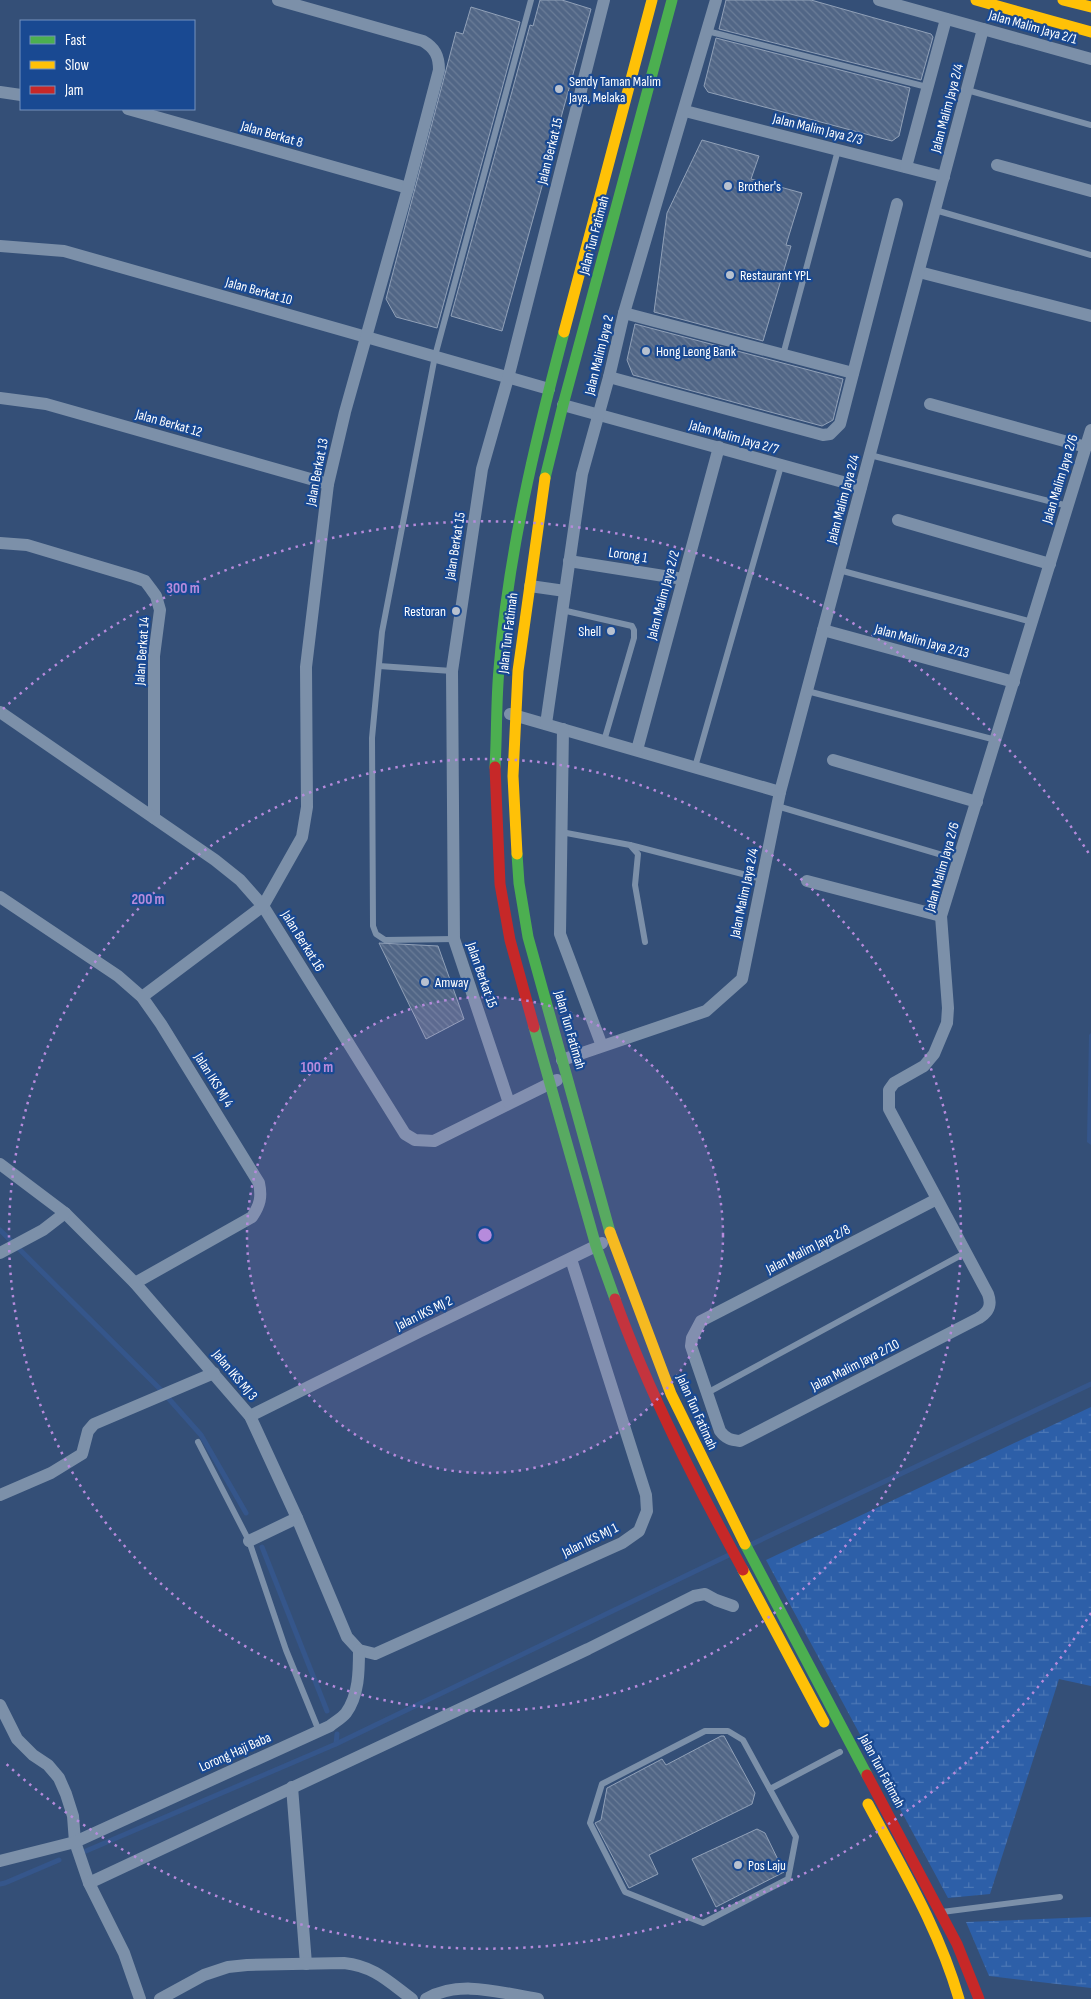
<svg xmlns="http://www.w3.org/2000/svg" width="1091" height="1999" viewBox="0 0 1091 1999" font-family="'Sofia Sans Condensed',sans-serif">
<defs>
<pattern id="wetland-marsh" width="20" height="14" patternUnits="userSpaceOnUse" patternTransform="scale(1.25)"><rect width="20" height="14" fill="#2d5fa8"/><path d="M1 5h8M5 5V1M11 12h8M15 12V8" fill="none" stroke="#4c77b5"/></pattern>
<pattern id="building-back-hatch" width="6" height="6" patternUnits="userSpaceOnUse" patternTransform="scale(1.25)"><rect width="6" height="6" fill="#516686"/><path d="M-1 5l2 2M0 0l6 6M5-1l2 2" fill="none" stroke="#6b7d98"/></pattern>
</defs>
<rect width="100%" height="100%" fill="#344f77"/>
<g fill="url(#wetland-marsh)">
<path d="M1091,1407V1686L1059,1679L990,1894L948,1898L766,1560Z"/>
<path d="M1091,1917V1988L989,1976L966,1922Z"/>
</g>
<path fill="#35568b" d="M1091,1033V1145L1087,1142L1089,1035Z"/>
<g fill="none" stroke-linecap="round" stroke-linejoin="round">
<g stroke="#35568b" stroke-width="5">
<path d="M0,1230L161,1390L201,1435L246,1513"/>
<path d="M750,1545L1091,1384"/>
<path d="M262,1547L327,1711"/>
<path d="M336,1744L337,1734"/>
<path d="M86,1851L336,1744L731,1554"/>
<path d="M0,1884L5,1883L59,1860"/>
</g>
</g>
<g fill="url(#building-back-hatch)" stroke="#91a1b8">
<path d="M540,0H562L591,9L502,331L451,316L530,25L533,26Z"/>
<path d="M726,0H811L931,34L933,37L921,80L719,29Z"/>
<path d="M471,7L520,22L437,328L396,317L386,299L456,32L463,34Z"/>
<path d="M716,38L910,88L899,136L892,141L708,92L704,86Z"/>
<path d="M702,140L759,156L751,179L802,193L786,245L791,246L763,341L654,312L667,213Z"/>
<path d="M635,324L843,379L833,420L822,426L633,375L627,360Z"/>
<path d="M379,943L438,946L464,1019L426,1039Z"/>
<path d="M721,1736H724L755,1793L752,1804L649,1855L658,1874L629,1888L595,1823L601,1820L607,1788L662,1759L666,1765Z"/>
<path d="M757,1829L765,1833L784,1872L716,1907L692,1859Z"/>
</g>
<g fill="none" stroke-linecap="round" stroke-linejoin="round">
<g stroke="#7c90a9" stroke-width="6">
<path d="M707,31L927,87"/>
<path d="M967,90L1091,125"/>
<path d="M935,210L1091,255"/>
<path d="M783,355L838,150"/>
<path d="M870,455L1068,506"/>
<path d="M839,570L1032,622"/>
<path d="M562,610L632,626L634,630V638L604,741"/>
<path d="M379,666L452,671"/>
<path d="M807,691L996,740"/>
<path d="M695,767L781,466"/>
<path d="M777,806L959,860"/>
<path d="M561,832L630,845L638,854L635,885L645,942"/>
<path d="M630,845L762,879"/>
<path d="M454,939L385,940L376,934L373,926L372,738L382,632L435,356L531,0"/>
<path d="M707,1393L965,1253"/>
<path d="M198,1442L249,1541L286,1650L319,1731"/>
<path d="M705,1731H728L743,1740L796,1837L788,1879L703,1923L625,1892L590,1823L602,1784Z"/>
<path d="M770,1789L840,1752"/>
<path d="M942,1912L1060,1897"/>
</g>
<g stroke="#7c90a9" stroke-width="12">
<path d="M879,0L1091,59"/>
<path d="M0,92L21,95"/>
<path d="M128,109L408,188"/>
<path d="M685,111L944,177"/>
<path d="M997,165L1091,191"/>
<path d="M906,167L946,19"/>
<path d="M0,246L64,251L549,389"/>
<path d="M919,272L1091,316"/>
<path d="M624,313L853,373"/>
<path d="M609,377L823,435L830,434L840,424L897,204"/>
<path d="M0,398L46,404L328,484"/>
<path d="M930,404L1086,447"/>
<path d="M563,405L861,487"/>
<path d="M898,520L1050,564"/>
<path d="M0,543L27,545L134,577L145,581L151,589L156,596L160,610L154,656V818"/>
<path d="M569,561L683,579"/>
<path d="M530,586L565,591"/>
<path d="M823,630L1014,682"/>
<path d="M0,712L215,860L240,880L263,906L405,1134L415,1140L434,1141L557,1080"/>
<path d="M510,714L780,792"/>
<path d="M546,724L582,474L609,377L624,313L716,0"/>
<path d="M563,729L560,934L602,1046"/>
<path d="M637,750L719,447"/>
<path d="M833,760L977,802"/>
<path d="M807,881L941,916"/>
<path d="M0,897L118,976L142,997L161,1024L259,1183C262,1197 260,1205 252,1217L135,1283"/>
<path d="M142,997L263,906L302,837L307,807L306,667L328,484L345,412L408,188L439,70C439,56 435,48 423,41L278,0"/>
<path d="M562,1060L706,1011L742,979L780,792L983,29"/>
<path d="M509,1103L454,939L452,671L482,469L508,378L604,0"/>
<path d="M0,1164L65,1213L135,1283L250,1416L297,1518L347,1637L359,1650L375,1654L622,1543L639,1531L647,1511L646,1495L571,1259"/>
<path d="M937,1199L701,1321L692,1338L691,1346L720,1431C726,1439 731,1440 740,1441L979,1318C989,1312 992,1305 988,1294L889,1109V1090L894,1083L924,1066L934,1054L947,1023L948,1008L941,916L1091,430"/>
<path d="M0,1253L43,1230L65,1213"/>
<path d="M250,1416L419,1332L602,1243"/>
<path d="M0,1495L51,1473L82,1454L88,1431L94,1424L214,1373"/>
<path d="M249,1541L297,1518"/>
<path d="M0,1705L17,1739L33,1755L48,1765L59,1778L66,1794L73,1816L75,1842L89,1883L124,1953L140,1999"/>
<path d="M292,1787L306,1964"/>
<path d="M0,1861L75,1842L330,1726C335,1722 342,1718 346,1713C359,1695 359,1671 359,1650"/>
<path d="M89,1883L588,1649L694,1596L705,1594L716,1600L733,1606"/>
<path d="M160,1999L204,1975L228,1967L247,1965L344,1963C374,1966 389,1982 412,1999"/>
<path d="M426,1999C460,1979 501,1993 538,1999"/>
</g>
<g stroke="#4caf50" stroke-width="11">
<path d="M545,478L563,405L672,0"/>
<path d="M495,767C497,735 496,702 499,669C508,554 535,442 564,332"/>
<path d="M517,854L519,883L528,937L610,1232"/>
<path d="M534,1027L596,1246L615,1299"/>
<path d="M745,1544L867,1775"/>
</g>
<g stroke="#ffc107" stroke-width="11">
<path d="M976,0L1091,32"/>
<path d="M1063,0L1091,7"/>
<path d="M564,332L652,0"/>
<path d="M517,854L513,776L518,671L545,478"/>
<path d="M610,1232L671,1394L745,1544"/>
<path d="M743,1570L824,1722"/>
<path d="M868,1804C902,1868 939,1929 959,1999"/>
</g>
<g stroke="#c62828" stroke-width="11">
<path d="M495,767L500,884L510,940L534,1027"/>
<path d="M615,1299C649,1393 695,1482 743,1570"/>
<path d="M867,1775L957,1944L979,1999"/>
</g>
</g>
<circle cx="485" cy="1235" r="238" fill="#b68bdc" fill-opacity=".12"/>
<g fill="none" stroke="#b68bdc" stroke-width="2.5" stroke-dasharray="2.5 5">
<circle cx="485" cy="1235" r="238"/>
<circle cx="485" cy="1235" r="476"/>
<path d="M1091 1613A714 714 0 0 1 3 1761M3 709A714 714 0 0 1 1091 857"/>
</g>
<g fill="#b8c1cf" stroke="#194992" stroke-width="2">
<circle cx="559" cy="89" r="5"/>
<circle cx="728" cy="186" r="5"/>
<circle cx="730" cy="275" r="5"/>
<circle cx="646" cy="351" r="5"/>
<circle cx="456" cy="611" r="5"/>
<circle cx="611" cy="631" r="5"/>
<circle cx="425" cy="982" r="5"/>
<circle cx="738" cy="1865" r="5"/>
</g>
<g text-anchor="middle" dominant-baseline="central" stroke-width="4.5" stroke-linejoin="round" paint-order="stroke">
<g font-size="14" fill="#fff" stroke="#194992">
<text transform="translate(1033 27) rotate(16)">Jalan Malim Jaya 2/1</text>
<text transform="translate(947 108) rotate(-75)">Jalan Malim Jaya 2/4</text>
<text transform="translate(818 129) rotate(14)">Jalan Malim Jaya 2/3</text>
<text transform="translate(272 134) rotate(16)">Jalan Berkat 8</text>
<text transform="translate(550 151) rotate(-76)">Jalan Berkat 15</text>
<text transform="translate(594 235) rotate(-75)">Jalan Tun Fatimah</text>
<text transform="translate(259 291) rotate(16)">Jalan Berkat 10</text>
<text transform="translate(599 355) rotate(-76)">Jalan Malim Jaya 2</text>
<text transform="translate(169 423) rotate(16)">Jalan Berkat 12</text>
<text transform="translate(734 437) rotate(16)">Jalan Malim Jaya 2/7</text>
<text transform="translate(317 472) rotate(-79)">Jalan Berkat 13</text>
<text transform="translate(1060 479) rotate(-73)">Jalan Malim Jaya 2/6</text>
<text transform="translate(843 499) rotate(-75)">Jalan Malim Jaya 2/4</text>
<text transform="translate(455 546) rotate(-81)">Jalan Berkat 15</text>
<text transform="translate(628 555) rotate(9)">Lorong 1</text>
<text transform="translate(663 595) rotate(-75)">Jalan Malim Jaya 2/2</text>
<text transform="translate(508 633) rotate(-83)">Jalan Tun Fatimah</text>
<text transform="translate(922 641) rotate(15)">Jalan Malim Jaya 2/13</text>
<text transform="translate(142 651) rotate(-86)">Jalan Berkat 14</text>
<text transform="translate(942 867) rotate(-74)">Jalan Malim Jaya 2/6</text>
<text transform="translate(744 893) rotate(-78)">Jalan Malim Jaya 2/4</text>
<text transform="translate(303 941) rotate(58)">Jalan Berkat 16</text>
<text transform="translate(482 975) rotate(71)">Jalan Berkat 15</text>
<text transform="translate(570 1030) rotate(74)">Jalan Tun Fatimah</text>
<text transform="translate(214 1080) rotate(58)">Jalan IKS MJ 4</text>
<text transform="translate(808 1249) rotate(-27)">Jalan Malim Jaya 2/8</text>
<text transform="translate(424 1313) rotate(-26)">Jalan IKS MJ 2</text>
<text transform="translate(855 1365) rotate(-27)">Jalan Malim Jaya 2/10</text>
<text transform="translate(235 1375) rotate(50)">Jalan IKS MJ 3</text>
<text transform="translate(697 1412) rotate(66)">Jalan Tun Fatimah</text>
<text transform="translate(590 1540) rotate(-26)">Jalan IKS MJ 1</text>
<text transform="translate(235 1752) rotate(-24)">Lorong Haji Baba</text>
<text transform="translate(882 1771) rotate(62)">Jalan Tun Fatimah</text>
</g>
<g font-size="14" fill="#fff" stroke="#194992" text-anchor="start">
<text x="569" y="81">Sendy Taman Malim<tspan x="569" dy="16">Jaya, Melaka</tspan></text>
<text x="738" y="186">Brother's</text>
<text x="740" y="275">Restaurant YPL</text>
<text x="656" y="351">Hong Leong Bank</text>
<text x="446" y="611" text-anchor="end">Restoran</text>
<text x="601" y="631" text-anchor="end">Shell</text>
<text x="435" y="982">Amway</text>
<text x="748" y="1865">Pos Laju</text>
</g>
</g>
<circle cx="485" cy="1235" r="8" fill="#b68bdc" stroke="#194992" stroke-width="2.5"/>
<g font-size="15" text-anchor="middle" font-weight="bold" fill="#b68bdc" stroke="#194992" stroke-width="4.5" stroke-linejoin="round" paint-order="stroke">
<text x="183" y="593">300 m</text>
<text x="148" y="904">200 m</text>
<text x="317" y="1072">100 m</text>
</g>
<rect x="20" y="20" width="175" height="90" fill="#194992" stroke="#7592be"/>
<rect x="30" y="36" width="25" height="8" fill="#4caf50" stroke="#7592be"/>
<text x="65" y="45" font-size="15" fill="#ffffff">Fast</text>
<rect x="30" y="61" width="25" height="8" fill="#ffc107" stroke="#7592be"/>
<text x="65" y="70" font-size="15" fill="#ffffff">Slow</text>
<rect x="30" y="86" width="25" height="8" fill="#c62828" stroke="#7592be"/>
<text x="65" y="95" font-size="15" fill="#ffffff">Jam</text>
</svg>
